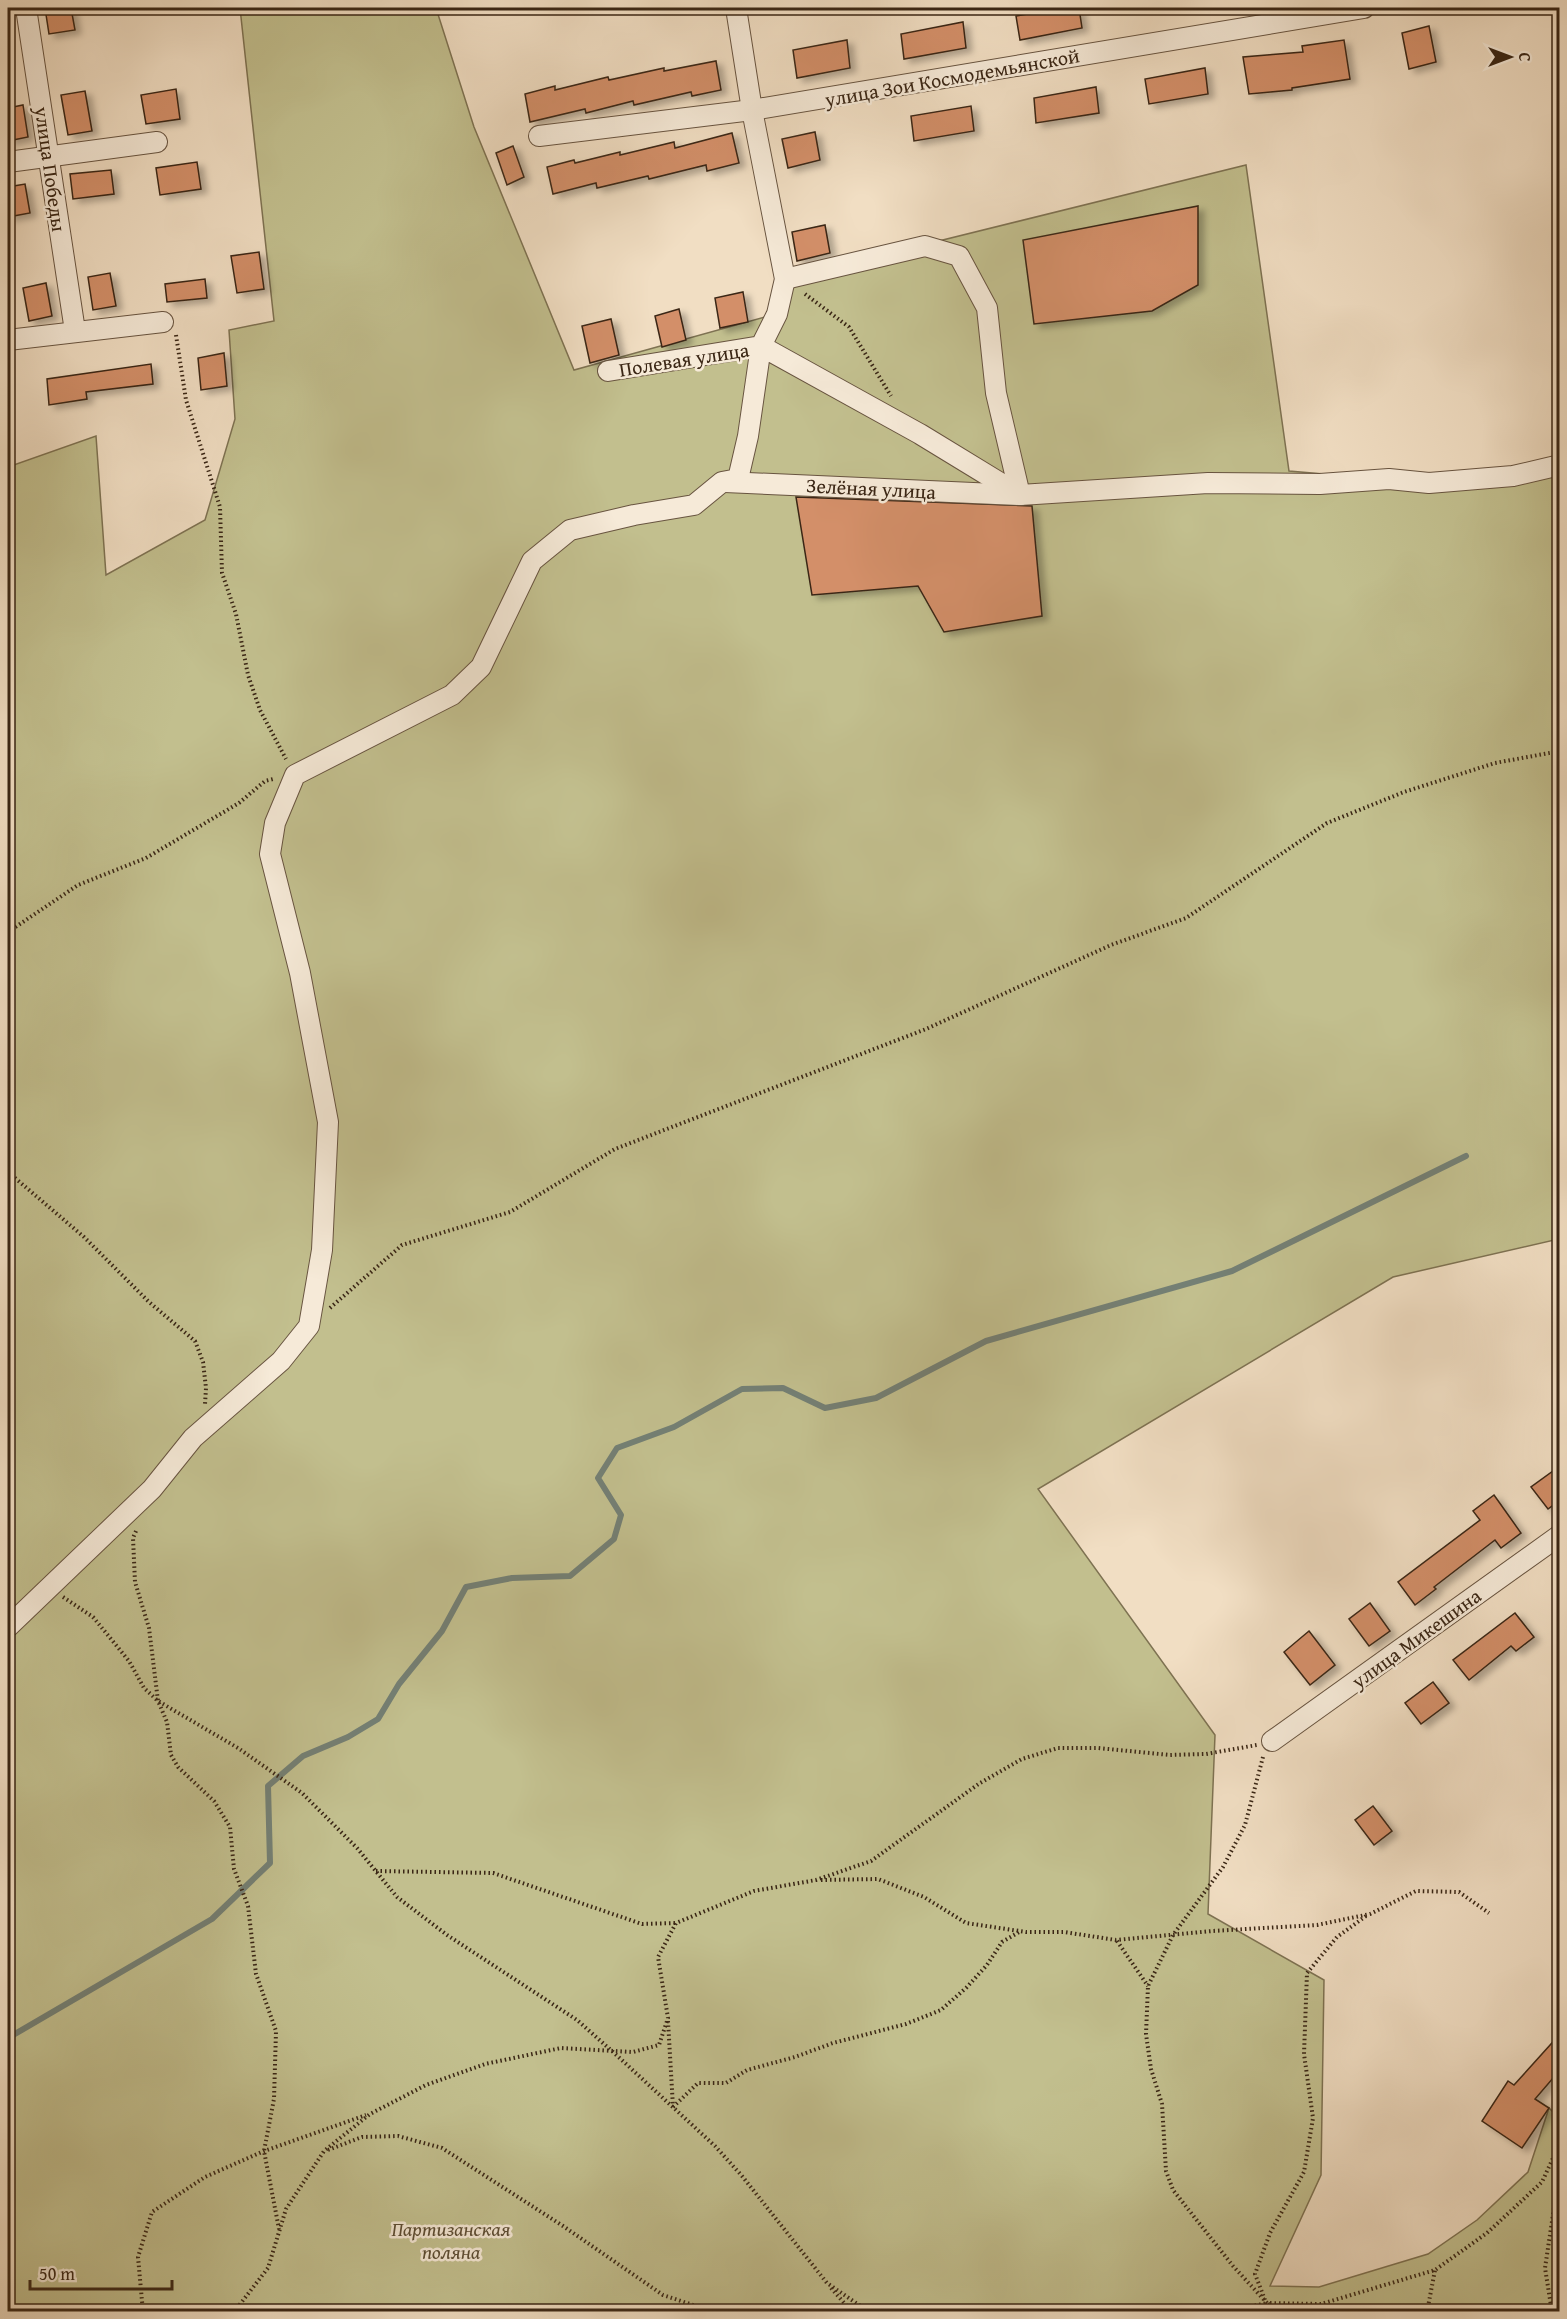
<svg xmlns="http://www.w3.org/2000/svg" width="1567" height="2319" viewBox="0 0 1567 2319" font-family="'Gentium Book Plus',serif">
<defs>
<filter id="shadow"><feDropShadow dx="6" dy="4" stdDeviation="3" flood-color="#0004"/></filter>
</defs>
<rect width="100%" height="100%" fill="#f1dec3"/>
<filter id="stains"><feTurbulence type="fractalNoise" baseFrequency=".00333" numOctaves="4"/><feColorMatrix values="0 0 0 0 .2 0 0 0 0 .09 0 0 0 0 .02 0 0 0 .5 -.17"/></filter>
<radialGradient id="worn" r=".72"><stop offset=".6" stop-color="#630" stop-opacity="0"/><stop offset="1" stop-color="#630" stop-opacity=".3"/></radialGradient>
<path fill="#c2bf8e" stroke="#7e7252" stroke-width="1.5" d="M240,8H436L474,127L574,370L776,314L785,279L1246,165L1289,471L1429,483L1559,465V1239L1393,1277L1038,1489L1215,1735L1208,1914L1324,1980L1321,2175L1270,2286L1319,2287L1428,2254L1477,2220L1528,2172L1549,2108L1559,2118V2311H8V467L96,436L106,575L205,520L235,419L229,330L274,321Z"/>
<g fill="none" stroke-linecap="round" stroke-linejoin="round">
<path stroke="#748075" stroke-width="6" d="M8,2038L212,1919L270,1863L268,1786L303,1756L348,1737L378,1719L399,1684L442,1631L466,1587L512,1578L570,1576L614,1539L621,1515L598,1478L617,1448L674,1427L742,1389L783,1388L825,1408L876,1398L986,1341L1232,1271L1466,1156"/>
</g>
<g fill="#d38f69" stroke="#3a2615" stroke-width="1.5" filter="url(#shadow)">
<path d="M45,8H71L75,30L49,34Z"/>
<path d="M1063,8H1079L1082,28L1020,40L1016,16Z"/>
<path d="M963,22L966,48L904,59L901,34Z"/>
<path d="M1429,26L1436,62L1409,69L1402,33Z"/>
<path d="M847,40L850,68L797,78L793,50Z"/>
<path d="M1344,40L1350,79L1292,88V90L1249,94L1243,57L1303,52L1302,46Z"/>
<path d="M716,61L721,90L692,96L691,92L634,105L633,101L586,113L585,109L530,122L525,94L555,86V90L608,77L609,80L664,68V71Z"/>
<path d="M1205,68L1208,94L1149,104L1145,79Z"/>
<path d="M1096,87L1099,113L1036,123L1034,98Z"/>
<path d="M176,89L180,119L146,124L141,95Z"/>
<path d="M85,91L92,131L68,135L61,95Z"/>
<path d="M23,105L28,137L8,141V108Z"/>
<path d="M971,106L974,131L914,141L911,116Z"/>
<path d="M815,132L820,160L788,168L782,139Z"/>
<path d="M732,133L739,163L707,171L706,165L649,179L648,176L597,188L596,183L553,194L547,167L574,160L575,163L620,152V155L674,142L675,148Z"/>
<path d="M513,146L524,177L507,185L496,153Z"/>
<path d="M197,162L201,189L160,195L156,168Z"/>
<path d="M111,170L114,194L73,199L70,174Z"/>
<path d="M25,184L30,213L8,217V187Z"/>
<path d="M1198,206V285L1152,311L1034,324L1023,240Z"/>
<path d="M825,225L830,253L797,261L792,232Z"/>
<path d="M259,252L264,289L237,293L231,256Z"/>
<path d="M110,273L116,306L93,310L88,277Z"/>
<path d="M205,279L207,298L167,302L165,284Z"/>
<path d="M46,283L52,316L29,321L23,288Z"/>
<path d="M743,292L748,322L720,328L715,298Z"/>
<path d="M679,309L686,340L662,347L655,316Z"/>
<path d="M611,319L619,355L590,363L582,326Z"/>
<path d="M224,353L227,386L201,390L198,358Z"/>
<path d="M151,364L153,384L86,392L87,399L49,405L47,379Z"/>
<path d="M796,497L1032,506L1042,616L944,632L918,586L812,595Z"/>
<path d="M1553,1471L1560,1479V1500L1548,1509L1531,1487Z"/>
<path d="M1494,1495L1521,1533L1501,1548L1495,1540L1434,1587L1436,1589L1415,1605L1398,1582L1480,1520L1473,1511Z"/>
<path d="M1370,1603L1390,1631L1369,1646L1349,1619Z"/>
<path d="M1515,1613L1534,1637L1516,1651L1511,1646L1469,1680L1453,1660Z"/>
<path d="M1309,1631L1335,1665L1310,1685L1284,1652Z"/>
<path d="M1433,1682L1449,1703L1421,1724L1405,1703Z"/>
<path d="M1373,1806L1392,1831L1374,1845L1355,1820Z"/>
<path d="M1560,2034V2070L1535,2099L1549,2108L1522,2148L1482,2121L1508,2081L1514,2085Z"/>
</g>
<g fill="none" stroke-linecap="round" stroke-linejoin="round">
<g stroke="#685440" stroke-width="22">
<g id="minor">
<path d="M26,8L75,331"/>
<path d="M539,136L752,110L1364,8"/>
<path d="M8,162L157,142"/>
<path d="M8,340L163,322"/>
<path d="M608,371L761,346L777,314L785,279L752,110L736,8"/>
<path d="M725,482L1020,495L996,393L987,308L959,256L925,246L785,279"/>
<path d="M8,1627L152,1489L193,1438L281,1361L309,1326L322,1250L328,1122L300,973L270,854L275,823L295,775L452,695L481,667L532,561L570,530L634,515L694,505L722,482L738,479L748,436L761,346L920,434L1020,495L1208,483L1320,484L1389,479L1429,483L1513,476L1560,465"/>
<path d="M1272,1741L1560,1535"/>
</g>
</g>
<g stroke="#3a2615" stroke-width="4" stroke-dasharray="1.5 3" stroke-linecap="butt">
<path d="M805,294L849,327L891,396"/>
<path d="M176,335L186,400L220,507L222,573L236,614L248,675L260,710L286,759"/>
<path d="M8,932L78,885L146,858L239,803L265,781L273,779"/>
<path d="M8,1172L84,1237L149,1302L195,1341L203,1362L206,1388L205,1404"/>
<path d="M330,1308L402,1245L510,1212L615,1149L926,1029L1111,945L1186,918L1327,823L1404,792L1495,763L1560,751"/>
<path d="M136,1531L133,1538L135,1582L149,1628L158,1701L167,1722L171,1755L178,1767L214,1801L230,1827L234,1869L248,1906L256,1974L276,2031L274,2099L264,2151L279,2229"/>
<path d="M63,1597L93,1617L129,1661L144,1688L158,1701L238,1748L302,1793L357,1848L397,1897L447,1935L577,2020L612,2051L715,2146L742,2176L827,2283L859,2305L881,2312"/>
<path d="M1263,1757L1245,1825L1223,1867L1173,1935L1148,1986L1146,2034L1151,2069L1162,2104L1166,2171L1173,2190L1233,2266L1267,2303L1321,2304L1435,2270L1487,2233L1542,2182L1560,2143"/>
<path d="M376,1871L493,1873L642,1924L676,1923"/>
<path d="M821,1880L878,1879L924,1897L966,1923L1026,1932H1064L1116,1940L1212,1931L1317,1925L1370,1914L1416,1891L1459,1892L1489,1913"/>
<path d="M1117,1941L1148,1986"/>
<path d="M668,2021L673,2107"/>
<path d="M673,2107L698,2083H726L747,2070L795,2057L833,2043L906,2024L941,2010L967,1987L987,1965L1002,1942L1021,1931"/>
<path d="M328,2150L362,2137L398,2136L442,2148L563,2226L663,2295L714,2312"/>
<path d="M831,2288L852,2312"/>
<path d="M1265,2300L1255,2274L1270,2233L1304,2172L1313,2118L1304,2054L1307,1973L1337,1937L1366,1916"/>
<path d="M143,2312L138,2257L152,2212L205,2177L264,2151L366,2115"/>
<path d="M234,2312L268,2268L286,2209L324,2151L370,2114L426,2085L485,2064L561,2048L633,2052L659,2045L668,2018L658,1957L676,1923L754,1891L816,1880L871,1861L980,1783L1022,1759L1058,1748H1098L1170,1755L1206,1754L1257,1745"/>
<path d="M1224,2312L1267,2303L1280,2312"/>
<path d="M1427,2312L1435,2270"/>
<path d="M1552,2312L1545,2268L1560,2168"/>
</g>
<use href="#minor" stroke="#f6ead8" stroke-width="20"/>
</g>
<g text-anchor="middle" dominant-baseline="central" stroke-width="5" stroke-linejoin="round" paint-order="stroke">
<g font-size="20" fill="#3a2615" stroke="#f6ead8">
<text transform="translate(952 77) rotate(-10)">улица Зои Космодемьянской</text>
<text transform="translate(51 169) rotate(82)">улица Победы</text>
<text transform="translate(684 359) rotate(-9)">Полевая улица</text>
<text transform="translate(871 488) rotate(3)">Зелёная улица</text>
<text transform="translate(1416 1638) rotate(-36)">улица Микешина</text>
</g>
<g font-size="20" font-style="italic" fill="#5c4c33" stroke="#f6ead8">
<text x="451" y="2228">Партизанская<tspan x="451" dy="23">поляна</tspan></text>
</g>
</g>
<rect width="1567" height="2319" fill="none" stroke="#f1dec3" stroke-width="30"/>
<rect x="9" y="9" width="1549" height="2301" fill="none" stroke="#3a2615" stroke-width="3"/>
<rect x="15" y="15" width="1537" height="2289" fill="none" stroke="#3a2615" stroke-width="1.5"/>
<g transform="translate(1510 57) rotate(90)" stroke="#f6ead8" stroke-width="4.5" paint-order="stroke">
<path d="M0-4.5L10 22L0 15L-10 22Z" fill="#3a2615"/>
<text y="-9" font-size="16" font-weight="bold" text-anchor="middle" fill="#3a2615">С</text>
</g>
<path d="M30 2280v9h142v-9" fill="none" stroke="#3a2615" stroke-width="3"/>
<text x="39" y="2280" font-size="18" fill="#3a2615" stroke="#f6ead8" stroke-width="4.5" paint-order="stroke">50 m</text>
<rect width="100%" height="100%" filter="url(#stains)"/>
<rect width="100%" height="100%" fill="url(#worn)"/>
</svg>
